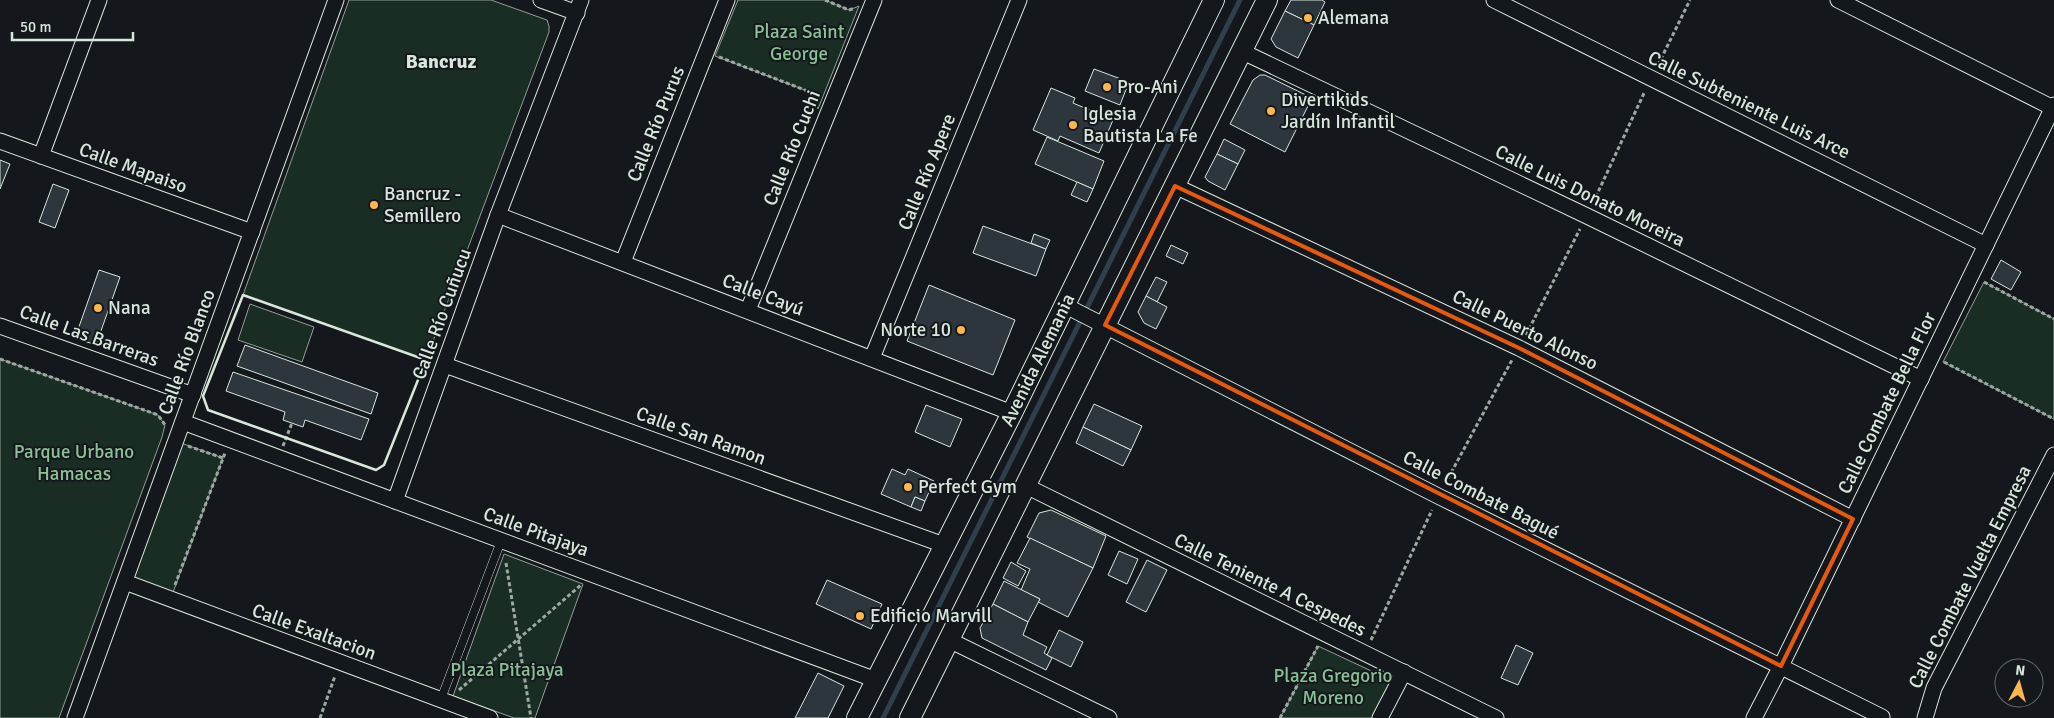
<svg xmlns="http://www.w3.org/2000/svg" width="2054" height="718" viewBox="0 0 2054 718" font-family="Signika,sans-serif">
<rect width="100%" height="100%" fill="#14181c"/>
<g fill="#1a2d24" stroke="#939e99">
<path d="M349,0H491L547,20L549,26V32L426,360L243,295Z"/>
<path d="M738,0H825L849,10L859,6L818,109L810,92L715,56Z"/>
<path d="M1984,282L2054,319V419L1943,362Z"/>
<path d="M250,304L314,327L302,362L238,340Z"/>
<path d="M0,359L158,415L165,425L162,437L59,718H0Z"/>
<path d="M181,443L223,458L172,595L130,580Z"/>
<path d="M504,554L583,584L535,718H514L453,696Z"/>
<path d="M1318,646L1397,683L1380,718H1280Z"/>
</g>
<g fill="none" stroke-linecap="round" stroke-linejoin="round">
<path stroke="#2f3f4d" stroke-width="5" d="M883,718L1240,0"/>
</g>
<g fill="#2c363c" stroke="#d8e6dc">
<path d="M1291,0H1322L1325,2L1314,25L1285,11Z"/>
<path d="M1285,11L1314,25L1298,58L1276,47L1271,39Z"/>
<path d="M1094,69L1129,82L1120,105L1085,91Z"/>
<path d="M1260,75H1265L1312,98L1285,152L1230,124L1253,80Z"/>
<path d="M1051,88L1075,98L1073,103L1113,120L1099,153L1060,136L1058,141L1033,130Z"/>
<path d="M1047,137L1104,161L1093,189L1035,164Z"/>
<path d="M1224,139L1245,150L1238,164L1217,154Z"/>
<path d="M1217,154L1238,164L1225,190L1208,181L1205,177Z"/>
<path d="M0,160L10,164L0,189Z"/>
<path d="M1077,182L1093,189L1087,202L1071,195Z"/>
<path d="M53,184L69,190L55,228L39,222Z"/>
<path d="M983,226L1046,249L1036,276L973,253Z"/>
<path d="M1034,234L1050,240L1046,249L1031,243Z"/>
<path d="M1171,245L1188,253L1183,264L1166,256Z"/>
<path d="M2001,260L2021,272L2011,290L1991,279Z"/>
<path d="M99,270L120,277L96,345L75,338Z"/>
<path d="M1156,277L1167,282L1157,302L1146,296Z"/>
<path d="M929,285L1015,320L993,375L907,341Z"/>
<path d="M1146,296L1167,307L1156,329L1144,323L1138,312Z"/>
<path d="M245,345L378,393L371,414L237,366Z"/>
<path d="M233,372L369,419L361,440L305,420L303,427L283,420L285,412L226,391Z"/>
<path d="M1094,404L1142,426L1131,450L1083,427Z"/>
<path d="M926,405L962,419L950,447L915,432Z"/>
<path d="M1083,427L1131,450L1123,466L1076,443Z"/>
<path d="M892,469L905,475L908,469L934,481L925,501L915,497L911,507L881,494Z"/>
<path d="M915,497L925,501L921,511L911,507Z"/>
<path d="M1051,510L1106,536L1093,568L1027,537L1039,513Z"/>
<path d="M1030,538L1093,568L1068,617L1038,602L1040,599L1021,590L1030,569L1017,563Z"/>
<path d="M1119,551L1138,559L1127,584L1108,575Z"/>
<path d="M1147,560L1167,570L1146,612L1126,602Z"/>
<path d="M1011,562L1026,571L1018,586L1003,578Z"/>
<path d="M827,580L882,604L871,629L816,604Z"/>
<path d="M1004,581L1040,599L1028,622L993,604Z"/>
<path d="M993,604L1028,622L1023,635L1047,647L1044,653L1052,658L1046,670L982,638L980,628Z"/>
<path d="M1059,630L1083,642L1071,667L1047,655Z"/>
<path d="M1516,645L1533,653L1518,685L1501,678Z"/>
<path d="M818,673L844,686L828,718H795Z"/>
</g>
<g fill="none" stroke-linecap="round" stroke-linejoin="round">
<g stroke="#d8e6dc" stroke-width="9">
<path id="lane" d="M441,699L501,541"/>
</g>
<g stroke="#d8e6dc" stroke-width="17">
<g id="street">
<path d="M541,0L577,13"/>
<path d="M1494,0L1986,245"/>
<path d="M1838,0L2053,108"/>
<path d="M1241,51L1587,216L1921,379"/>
<path d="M0,141L252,232"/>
<path d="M41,156L99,0"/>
<path d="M1175,186L1519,348L1853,519"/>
<path d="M498,215L1012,413"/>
<path d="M623,262L727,0"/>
<path d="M1064,305L1438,496L1882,717"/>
<path d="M748,310L874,0"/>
<path d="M0,326L193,395"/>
<path d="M872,358L1019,0"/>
<path d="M445,365L944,545"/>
<path d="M183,422L876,680"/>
<path d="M1026,486L1496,718"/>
<path d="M395,501L498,215L581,0"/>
<path d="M125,582L490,718"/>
<path d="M949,640L1109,718"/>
<path d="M75,718L336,0"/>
<path d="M1380,718L1404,672"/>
<path d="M1754,718L1781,666L2054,105"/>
<path d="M1925,718L1934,688L2054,455"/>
</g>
</g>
<g stroke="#d8e6dc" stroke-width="22">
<g id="secondary">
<path id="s1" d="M857,718L1012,413L1214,0"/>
<path d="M910,718L1267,0"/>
</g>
</g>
<g stroke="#9da8a2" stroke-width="3" stroke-dasharray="4 2.5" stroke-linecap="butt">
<path d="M825,0L849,10L855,8"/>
<path d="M719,57L810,92L816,105"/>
<path d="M1658,65L1690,0"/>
<path d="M1593,203L1645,91"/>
<path d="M1984,282L2054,319"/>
<path d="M1526,335L1580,229"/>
<path d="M0,359L158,415L165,425L164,427"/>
<path d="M1944,362L2054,419"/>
<path d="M188,446L223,458"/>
<path d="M283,446L292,423"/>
<path d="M1445,484L1512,360"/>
<path d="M506,563L531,718"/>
<path d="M175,585L225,453"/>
<path d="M1371,640L1432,510"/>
<path d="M459,690L581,585"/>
<path d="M320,718L335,676"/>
<path d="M1280,718L1318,646"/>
</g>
<use href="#lane" stroke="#14181c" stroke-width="8"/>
<use href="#street" stroke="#14181c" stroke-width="15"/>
<use href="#secondary" stroke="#14181c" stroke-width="20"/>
<path stroke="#d8e6dc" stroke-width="2.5" d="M243,295L426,360L384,465L376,470L208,410L203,396Z"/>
</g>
<path fill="none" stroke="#e8590c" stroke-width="4" stroke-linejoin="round" d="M1175,186L1519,348L1853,519L1781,666L1105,325Z"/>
<g fill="#ffb74d" stroke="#14181c" stroke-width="2">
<circle cx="1308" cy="18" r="5"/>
<circle cx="1107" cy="87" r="5"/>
<circle cx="1271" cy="111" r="5"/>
<circle cx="1073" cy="125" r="5"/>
<circle cx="374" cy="205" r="5"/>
<circle cx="98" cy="308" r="5"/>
<circle cx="961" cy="330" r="5"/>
<circle cx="908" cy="487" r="5"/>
<circle cx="860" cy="616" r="5"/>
</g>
<g text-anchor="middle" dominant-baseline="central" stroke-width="4" stroke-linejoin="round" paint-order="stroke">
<g font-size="19" fill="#d8e6dc" stroke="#14181c" text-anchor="start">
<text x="1318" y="18">Alemana</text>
<text x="1117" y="87">Pro-Ani</text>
<text x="1281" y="100">Divertikids<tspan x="1281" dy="22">Jardín Infantil</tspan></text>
<text x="1083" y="114">Iglesia<tspan x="1083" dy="22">Bautista La Fe</tspan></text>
<text x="384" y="194">Bancruz -<tspan x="384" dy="22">Semillero</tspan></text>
<text x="108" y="308">Nana</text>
<text x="951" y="330" text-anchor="end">Norte 10</text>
<text x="918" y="487">Perfect Gym</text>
<text x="870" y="616">Edificio Marvill</text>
</g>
<g font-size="19" fill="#8ac095" stroke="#14181c">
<text x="799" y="32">Plaza Saint<tspan x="799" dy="22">George</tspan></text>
<text x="74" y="452">Parque Urbano<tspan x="74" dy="22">Hamacas</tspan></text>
<text x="507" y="670">Plaza Pitajaya</text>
<text x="1333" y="676">Plaza Gregorio<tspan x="1333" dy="22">Moreno</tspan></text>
</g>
<g font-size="19" fill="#d8e6dc" stroke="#14181c">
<text transform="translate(1749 105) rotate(26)">Calle Subteniente Luis Arce</text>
<text transform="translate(656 124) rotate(-68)">Calle Río Purus</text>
<text transform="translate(792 148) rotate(-68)">Calle Río Cuchi</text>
<text transform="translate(133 168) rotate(20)">Calle Mapaiso</text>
<text transform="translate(927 172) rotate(-68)">Calle Río Apere</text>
<text transform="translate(1590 196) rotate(26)">Calle Luis Donato Moreira</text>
<text transform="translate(763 295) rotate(21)">Calle Cayú</text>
<text transform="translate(442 314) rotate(-70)">Calle Río Cuñucu</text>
<text transform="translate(1525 330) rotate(26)">Calle Puerto Alonso</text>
<text transform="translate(89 336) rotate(20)">Calle Las Barreras</text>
<text transform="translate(187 352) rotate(-70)">Calle Río Blanco</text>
<text stroke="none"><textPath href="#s1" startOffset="401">Avenida Alemania</textPath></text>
<text transform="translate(1887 403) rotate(-64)">Calle Combate Bella Flor</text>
<text transform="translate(701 436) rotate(20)">Calle San Ramon</text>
<text transform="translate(1481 495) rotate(27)">Calle Combate Bagué</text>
<text transform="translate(536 532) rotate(20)">Calle Pitajaya</text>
<text transform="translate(1970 577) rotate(-63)">Calle Combate Vuelta Empresa</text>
<text transform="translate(1270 585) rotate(26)">Calle Teniente A Cespedes</text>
<text transform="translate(314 632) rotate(20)">Calle Exaltacion</text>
</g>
<g font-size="20" font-weight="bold" fill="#d8e6dc" stroke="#14181c">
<text x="441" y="61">Bancruz</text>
</g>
</g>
<g transform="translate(2019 683) rotate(6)"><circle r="24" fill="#14181c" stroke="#626a69"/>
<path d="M0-4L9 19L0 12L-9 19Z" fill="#ffb74d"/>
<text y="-8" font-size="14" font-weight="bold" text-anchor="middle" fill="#d8e6dc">N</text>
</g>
<path d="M12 32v8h121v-8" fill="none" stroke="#d8e6dc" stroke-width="2.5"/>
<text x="20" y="32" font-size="15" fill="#d8e6dc" stroke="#14181c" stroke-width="4" paint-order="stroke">50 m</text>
</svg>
